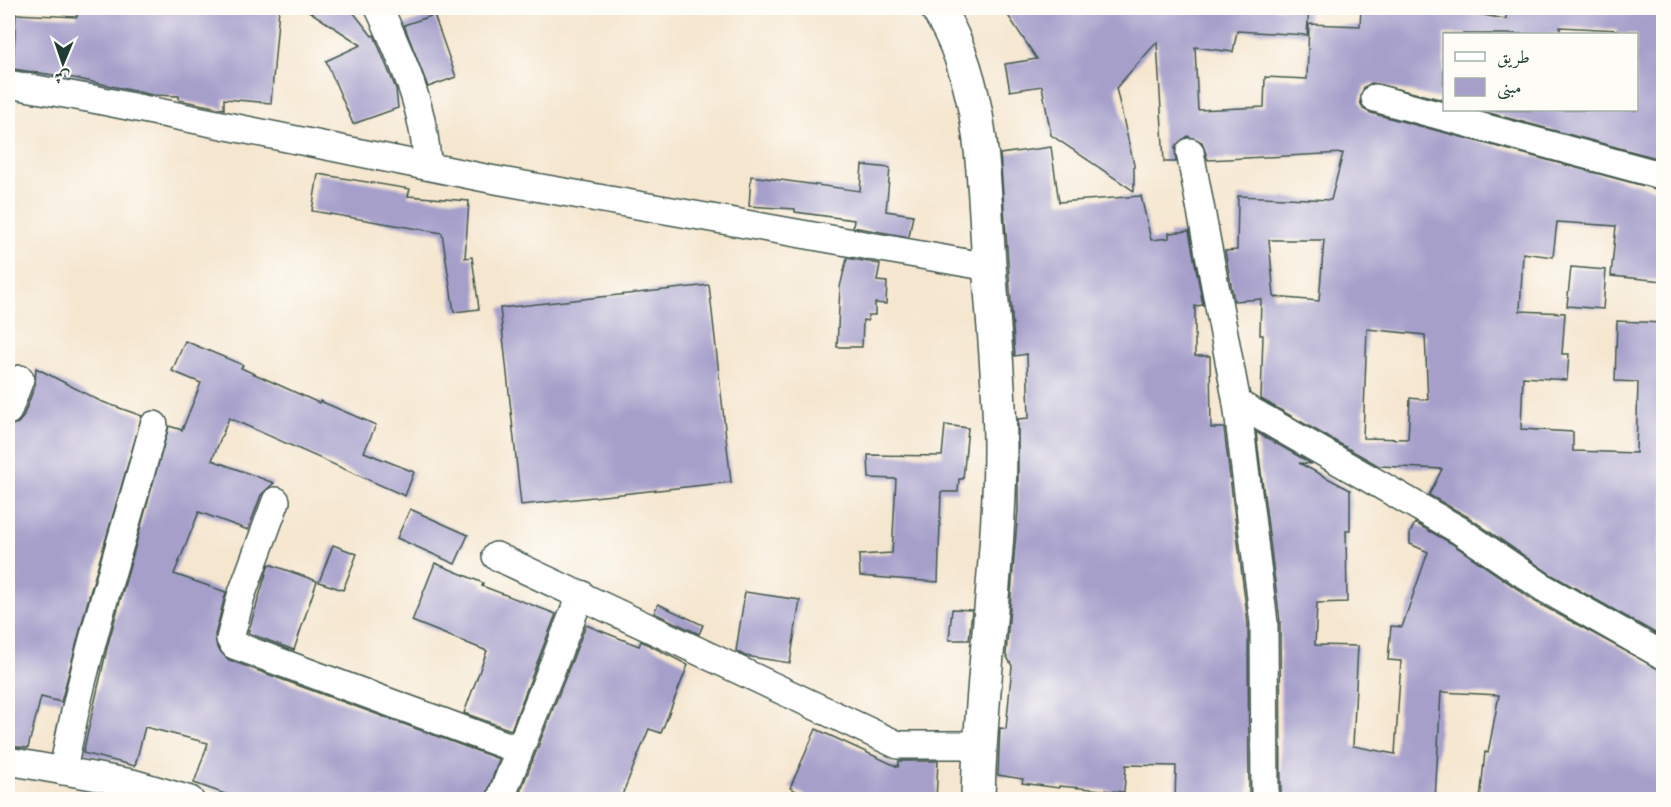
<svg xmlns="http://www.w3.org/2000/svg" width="1671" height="807" viewBox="0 0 1671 807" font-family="'IM FELL DW Pica',Amiri,serif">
<rect width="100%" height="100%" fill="#fdfcf7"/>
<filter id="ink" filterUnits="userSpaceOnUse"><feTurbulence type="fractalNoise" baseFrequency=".0167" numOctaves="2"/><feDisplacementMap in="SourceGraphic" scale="12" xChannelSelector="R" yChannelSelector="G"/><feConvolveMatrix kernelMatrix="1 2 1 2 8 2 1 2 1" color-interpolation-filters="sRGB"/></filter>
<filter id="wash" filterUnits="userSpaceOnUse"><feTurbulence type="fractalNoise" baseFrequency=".008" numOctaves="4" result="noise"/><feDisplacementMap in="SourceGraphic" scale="24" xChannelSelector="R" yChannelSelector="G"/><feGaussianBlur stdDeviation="1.35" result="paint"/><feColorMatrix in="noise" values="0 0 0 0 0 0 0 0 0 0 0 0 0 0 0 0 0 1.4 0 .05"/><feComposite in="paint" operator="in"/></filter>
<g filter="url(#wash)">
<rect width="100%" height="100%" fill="#f5e6cf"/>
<g id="blocks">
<g fill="#a59fca" fill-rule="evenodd">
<path d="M77,8H279L271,103L224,99V109L179,100V96L153,95L74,78L13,69L16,14L77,17Z"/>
<path d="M304,8H350L372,36L374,35L396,89L398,108L353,124L326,61L361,45Z"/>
<path d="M1003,8H1309L1307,35L1237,31L1233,52L1195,47L1198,110L1264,107L1265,77L1307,79L1309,24L1360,26L1361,8H1456V10L1506,19L1507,8H1664V160L1478,110H1636V34H1616L1617,30L1560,27V34H1444V100L1372,83L1364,87L1360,101L1363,109L1371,113L1663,191L1660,229H1664V281L1611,276L1616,226L1557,222L1553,257L1523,253L1520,311L1565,313L1562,354H1569L1567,380L1523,377L1521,429L1573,432V451L1636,453L1638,382L1615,381L1617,321L1664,323V506L1657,558H1664V638L1552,575L1468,517L1429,495L1442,469L1379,466L1261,399L1263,335H1260L1261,299L1234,301L1225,251L1237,250L1238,196L1331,200L1343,153L1208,160L1202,142L1188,136L1175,146L1176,162H1164L1157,42L1116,88L1134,165V191L1051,135L1042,86L1010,91L1005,64L1037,59ZM1269,240H1324L1319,301L1274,297ZM1367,329L1425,335L1428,400L1410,398L1408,439L1363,438Z"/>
<path d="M434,15L456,77L428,87L404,25Z"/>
<path d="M1051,147L1059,202L1141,196L1151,240L1169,238V233L1189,231L1203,305L1195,306V356H1210L1211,428H1224L1248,624L1249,800H1175L1176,766L1126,765L1124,792L1059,786V788L1022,783L1023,779L998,775L1000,728L1006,729L1012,666L1006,655L1018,509V419L1029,418L1027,354L1015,356L1000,154Z"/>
<path d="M862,165L890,168L886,211L913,215L909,237L853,227L854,220L795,212V209L749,206L751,176L860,191Z"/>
<path d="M318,174L410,189L408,196L469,201L465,258L472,257L479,309L454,312L442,233L312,211Z"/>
<path d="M847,258L880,264L877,281L887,282L886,304L875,303V315H868V321L863,320L862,347H837L840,287Z"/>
<path d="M1571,267L1606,270L1603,309L1567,306Z"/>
<path d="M709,285L731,482L521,505L500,308Z"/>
<path d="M185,341L243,365L241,368L319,403L320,401L376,425L364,452L414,472L405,496L229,418L212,460L274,483L261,495L248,530L199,512L174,574L226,592L215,635L217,648L229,660L499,759L485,800H242L194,783L208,743L145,727L135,766L83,753L108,644L169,426L182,430L201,383L172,371Z"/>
<path d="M36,368L100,401L142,416L90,593L61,702L41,697L28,748L8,746V426L18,423L23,417L35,385Z"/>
<path d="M945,425L968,428L963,479H959L958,492H941L938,582L860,576L859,555L892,553L896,479L869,478L868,455L942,456Z"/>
<path d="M1256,432L1312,464L1299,463L1350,490V531H1346L1347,602L1317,603L1315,645L1358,646L1353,746L1395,754L1401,661L1388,660L1391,626L1402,627L1428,552L1410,544V533L1415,523L1451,543L1536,602L1664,672V800H1480L1485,752L1488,753L1499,695L1441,692L1435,800H1281L1280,621Z"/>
<path d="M410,509L468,535L455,564L397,538Z"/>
<path d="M333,545L357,554L343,590L319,582Z"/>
<path d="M435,563L483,583L482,586L556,614L511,730L464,713L487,651L412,621Z"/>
<path d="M269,564L317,581L294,650L248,633Z"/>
<path d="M745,592L800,600L790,663L745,656L736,651Z"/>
<path d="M658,604L703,625L699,634L654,613Z"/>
<path d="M952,609L972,610L969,640H949Z"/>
<path d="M586,625L639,646L641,641L688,665L661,733L649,729L620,800H517Z"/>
<path d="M816,729L898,767L899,761H938L936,800H815L790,788Z"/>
</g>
</g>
</g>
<g filter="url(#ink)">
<use href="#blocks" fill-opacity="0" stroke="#3f564b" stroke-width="1.5"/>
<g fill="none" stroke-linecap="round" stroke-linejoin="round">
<g stroke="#3f564b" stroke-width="30">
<g id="minor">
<path d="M379,8C402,58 425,109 427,165"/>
<path d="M8,84L93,99L490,179L989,267"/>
<path d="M1375,98L1664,176"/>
<path d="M1190,152L1237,403L1264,623L1265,800"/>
<path d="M1237,403L1459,530L1544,588L1664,656"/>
<path d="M8,411L20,379"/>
<path d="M276,501L241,596L230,639L234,645L519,750"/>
<path d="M496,556L898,745H979"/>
<path d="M8,761L132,783L190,800"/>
<path d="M63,771C84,653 123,540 154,425"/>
<path d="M500,800L581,594"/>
</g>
</g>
<g stroke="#3f564b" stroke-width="36">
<path id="tertiary" d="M937,8C982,78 983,167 988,248C992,314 1000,380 1000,447C1000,565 980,682 978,800"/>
</g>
<use href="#minor" stroke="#fff" stroke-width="27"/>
<use href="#tertiary" stroke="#fff" stroke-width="33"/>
</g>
</g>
<rect width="1671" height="807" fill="none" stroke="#fdfcf7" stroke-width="30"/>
<rect x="1443" y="33" width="195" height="78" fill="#fdfcf7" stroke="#a4b0a9" stroke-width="1.5"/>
<rect x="1455" y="52" width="30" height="9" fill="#ffffff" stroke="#a4b0a9" stroke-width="1.5"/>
<text x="1497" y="63" font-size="18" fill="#1f3d34">طريق</text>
<rect x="1455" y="78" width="30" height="18" fill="#a59fca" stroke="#a4b0a9" stroke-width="1.5"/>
<text x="1497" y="93" font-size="18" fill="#1f3d34">مبنى</text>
<g transform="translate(63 63) rotate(182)" stroke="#fdfcf7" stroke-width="4.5" paint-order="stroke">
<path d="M0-4.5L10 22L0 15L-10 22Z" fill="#1f3d34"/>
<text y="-9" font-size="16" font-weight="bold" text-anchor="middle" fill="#1f3d34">ش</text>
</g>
</svg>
